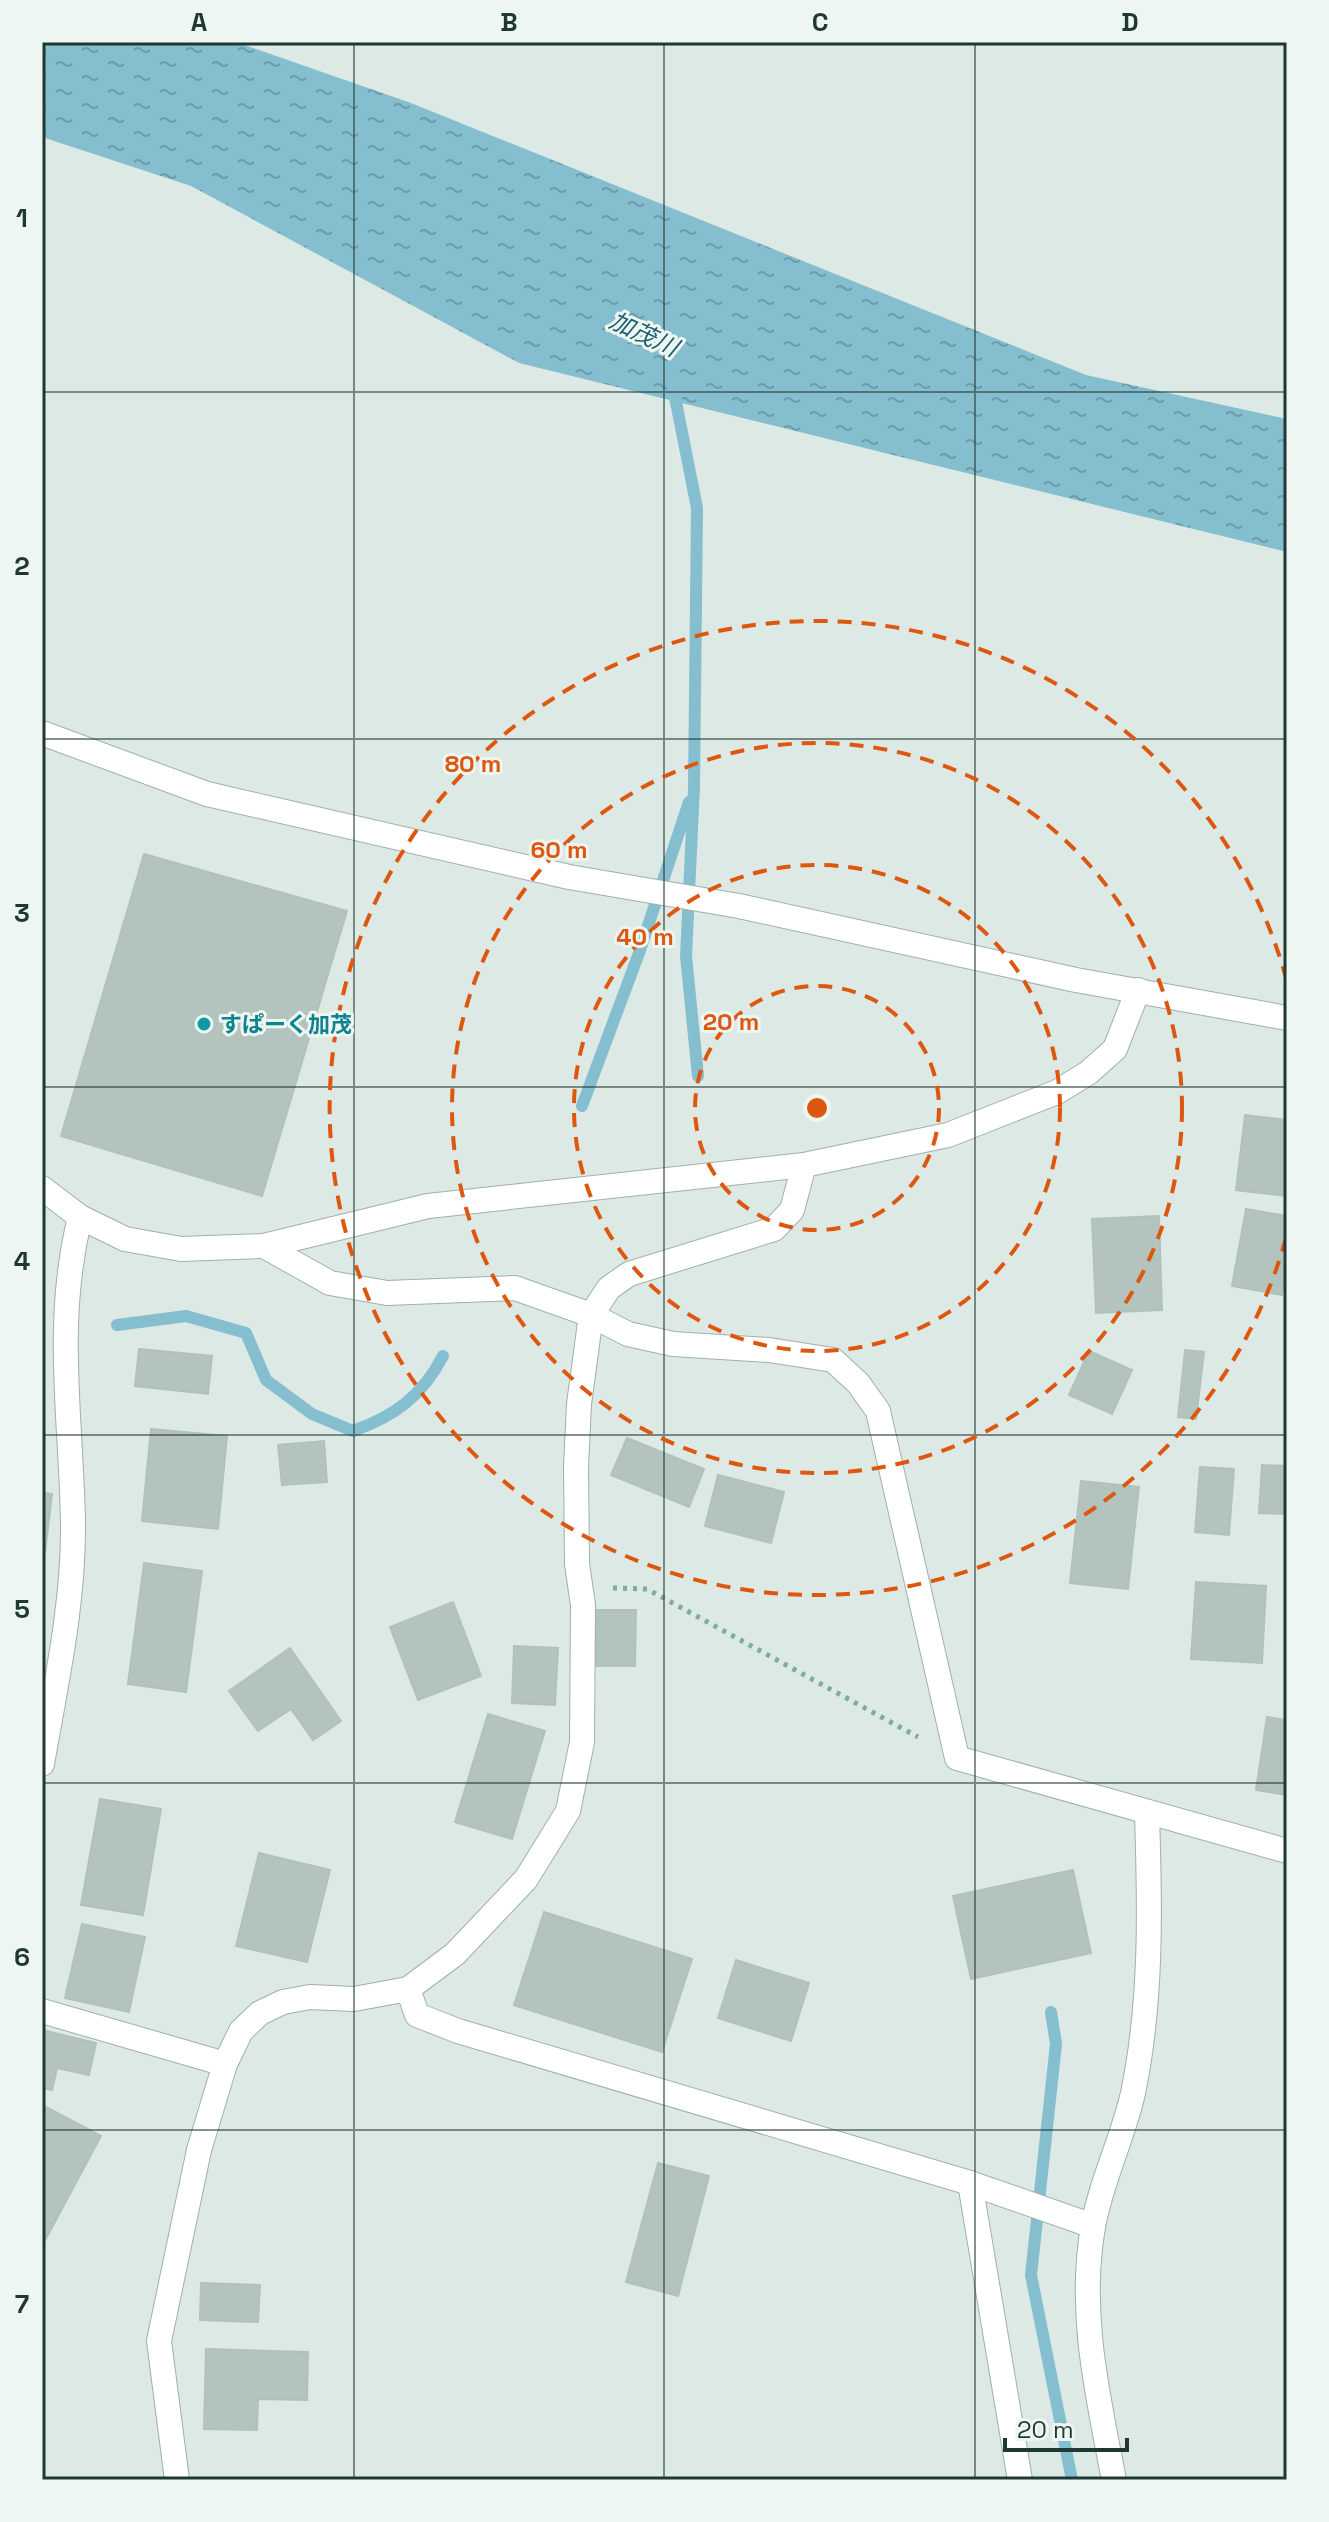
<svg xmlns="http://www.w3.org/2000/svg" width="1329" height="2522" viewBox="0 0 1329 2522" font-family="'Space Grotesk','Noto Sans JP',sans-serif">
<defs>
<pattern id="water-ripples" width="26" height="14" patternUnits="userSpaceOnUse" patternTransform="scale(2)"><rect width="26" height="14" fill="#85bfcf"/><path d="M2 4q2-2 4 0t4 0M15 11q2-2 4 0t4 0" fill="none" stroke="#6c9ca9"/></pattern>
</defs>
<rect width="100%" height="100%" fill="#dde9e5"/>
<path fill="url(#water-ripples)" d="M42,42H236L411,103L1086,375L1287,419V552L519,363L191,186L42,137Z"/>
<g fill="none" stroke-linecap="round" stroke-linejoin="round">
<g stroke="#85bfcf" stroke-width="12">
<path d="M673,387L697,508L694,787L686,956L698,1076"/>
<path d="M582,1106L639,953L689,802"/>
<path d="M117,1325L186,1316L246,1333L266,1380L312,1414L353,1431C395,1416 422,1396 443,1356"/>
<path d="M1051,2012L1056,2044L1031,2275L1072,2480"/>
</g>
</g>
<g fill="#b3c4be" stroke="#b0c2bc" stroke-width="2">
<path d="M144,854L347,911L262,1196L61,1136Z"/>
<path d="M1245,1115L1287,1120V1196L1236,1190Z"/>
<path d="M1246,1209L1287,1216V1266L1282,1295L1232,1286Z"/>
<path d="M1159,1216L1162,1310L1096,1313L1092,1219Z"/>
<path d="M139,1349L212,1356L208,1394L135,1386Z"/>
<path d="M1185,1350L1204,1352L1196,1419L1178,1417Z"/>
<path d="M1089,1351L1132,1370L1112,1414L1069,1395Z"/>
<path d="M151,1429L227,1436L218,1529L142,1521Z"/>
<path d="M627,1438L704,1469L689,1507L611,1475Z"/>
<path d="M324,1441L327,1482L282,1485L278,1445Z"/>
<path d="M1262,1465L1287,1466V1514L1259,1513Z"/>
<path d="M1200,1467L1234,1469L1229,1535L1195,1532Z"/>
<path d="M718,1475L784,1492L771,1543L705,1526Z"/>
<path d="M1081,1481L1139,1487L1128,1589L1070,1583Z"/>
<path d="M42,1493L52,1494L45,1553H42Z"/>
<path d="M144,1563L202,1571L186,1692L128,1684Z"/>
<path d="M1196,1582L1266,1586L1262,1663L1191,1659Z"/>
<path d="M453,1602L481,1676L418,1700L390,1627Z"/>
<path d="M596,1610H636L635,1666H596Z"/>
<path d="M514,1646L558,1648L555,1705L512,1703Z"/>
<path d="M290,1648L341,1721L313,1740L291,1709L258,1731L229,1691Z"/>
<path d="M488,1714L545,1731L512,1839L455,1822Z"/>
<path d="M1267,1717L1287,1720V1795L1256,1790Z"/>
<path d="M100,1799L161,1809L143,1915L81,1905Z"/>
<path d="M259,1853L330,1870L307,1962L236,1946Z"/>
<path d="M1073,1870L1091,1953L971,1979L953,1896Z"/>
<path d="M544,1912L692,1959L662,2052L514,2005Z"/>
<path d="M82,1924L145,1937L129,2012L65,1998Z"/>
<path d="M736,1960L809,1983L791,2041L718,2018Z"/>
<path d="M42,2030L96,2043L89,2075L57,2068L52,2090L42,2088Z"/>
<path d="M46,2107L101,2136L42,2246V2115Z"/>
<path d="M658,2163L709,2176L678,2296L626,2282Z"/>
<path d="M201,2283L260,2285L258,2322L200,2320Z"/>
<path d="M206,2349L308,2352L307,2400L258,2399L257,2430L204,2429Z"/>
</g>
<g fill="none" stroke-linecap="round" stroke-linejoin="round">
<g stroke="#a0b0ac" stroke-width="26">
<g id="minor">
<path d="M42,733L207,794L569,877L739,906L1076,980L1287,1018"/>
<path d="M42,1188L80,1217L125,1239L181,1249L264,1246L428,1206L804,1165L948,1135L1057,1092L1088,1073L1115,1049L1138,990"/>
<path d="M264,1246L330,1283L387,1293L515,1288L591,1315L628,1334L673,1344L769,1350L833,1360L858,1383L878,1411L957,1758L1287,1851"/>
<path d="M42,1764C56,1683 74,1604 73,1522C71,1415 54,1324 80,1217"/>
<path d="M408,1989L417,2015L458,2031L970,2183L1093,2226"/>
<path d="M42,2011L225,2064"/>
<path d="M970,2183L1020,2480"/>
<path d="M177,2480L159,2341L199,2150L225,2064L241,2031L260,2013L283,2002L310,1997L354,1999L408,1989L455,1954L526,1879L568,1811L582,1742L583,1605L577,1564L576,1467L579,1404L591,1315L609,1288L629,1274L774,1229L792,1210L804,1165"/>
<path d="M1114,2480C1098,2396 1078,2313 1093,2227C1101,2181 1123,2138 1133,2093C1152,2002 1150,1907 1147,1814"/>
</g>
</g>
<path stroke="#7eada0" stroke-width="5" stroke-dasharray="4 6" stroke-linecap="butt" d="M613,1588L647,1589L918,1737"/>
<use href="#minor" stroke="#fff" stroke-width="24"/>
</g>
<path fill="none" stroke="#1f3833" stroke-width="2" stroke-opacity="0.55" d="M354,42V2480M664,42V2480M975,42V2480M42,392H1287M42,739H1287M42,1087H1287M42,1435H1287M42,1783H1287M42,2130H1287"/>
<g fill="none" stroke="#de570e" stroke-width="4" stroke-dasharray="14 10">
<circle cx="817" cy="1108" r="122"/>
<circle cx="817" cy="1108" r="243"/>
<circle cx="817" cy="1108" r="365"/>
<path d="M1286 1238A487 487 0 1 1 1286 978"/>
</g>
<circle fill="#0f9aa8" stroke="#eef6f2" stroke-width="3" cx="204" cy="1024" r="8"/>
<g text-anchor="middle" dominant-baseline="central" stroke-width="6" stroke-linejoin="round" paint-order="stroke">
<g font-size="22" font-weight="bold" fill="#0d838f" stroke="#eef6f2" text-anchor="start">
<text x="220" y="1024">すぱーく加茂</text>
</g>
<g font-size="24" font-style="italic" fill="#1b5f73" stroke="#eef6f2">
<text transform="translate(644 334) rotate(25)">加茂川</text>
</g>
</g>
<circle cx="817" cy="1108" r="12" fill="#de570e" stroke="#eef6f2" stroke-width="4"/>
<g font-size="24" text-anchor="middle" font-weight="bold" fill="#de570e" stroke="#eef6f2" stroke-width="6" stroke-linejoin="round" paint-order="stroke">
<text x="473" y="772">80 m</text>
<text x="559" y="858">60 m</text>
<text x="645" y="945">40 m</text>
<text x="731" y="1030">20 m</text>
</g>
<rect width="1329" height="2522" fill="none" stroke="#eef6f2" stroke-width="88"/>
<path d="M1005 2438v12h122v-12" fill="none" stroke="#1f3833" stroke-width="4"/>
<text x="1017" y="2438" font-size="24" fill="#1f3833" stroke="#eef6f2" stroke-width="6" paint-order="stroke">20 m</text>
<rect x="44" y="44" width="1241" height="2434" fill="none" stroke="#1f3833" stroke-width="3"/>
<g font-size="26" text-anchor="middle" font-weight="bold" fill="#1f3833">
<text x="199" y="31">A</text>
<text x="509" y="31">B</text>
<text x="820" y="31">C</text>
<text x="1130" y="31">D</text>
<text x="22" y="227">1</text>
<text x="22" y="575">2</text>
<text x="22" y="922">3</text>
<text x="22" y="1270">4</text>
<text x="22" y="1618">5</text>
<text x="22" y="1966">6</text>
<text x="22" y="2313">7</text>
</g>
</svg>
